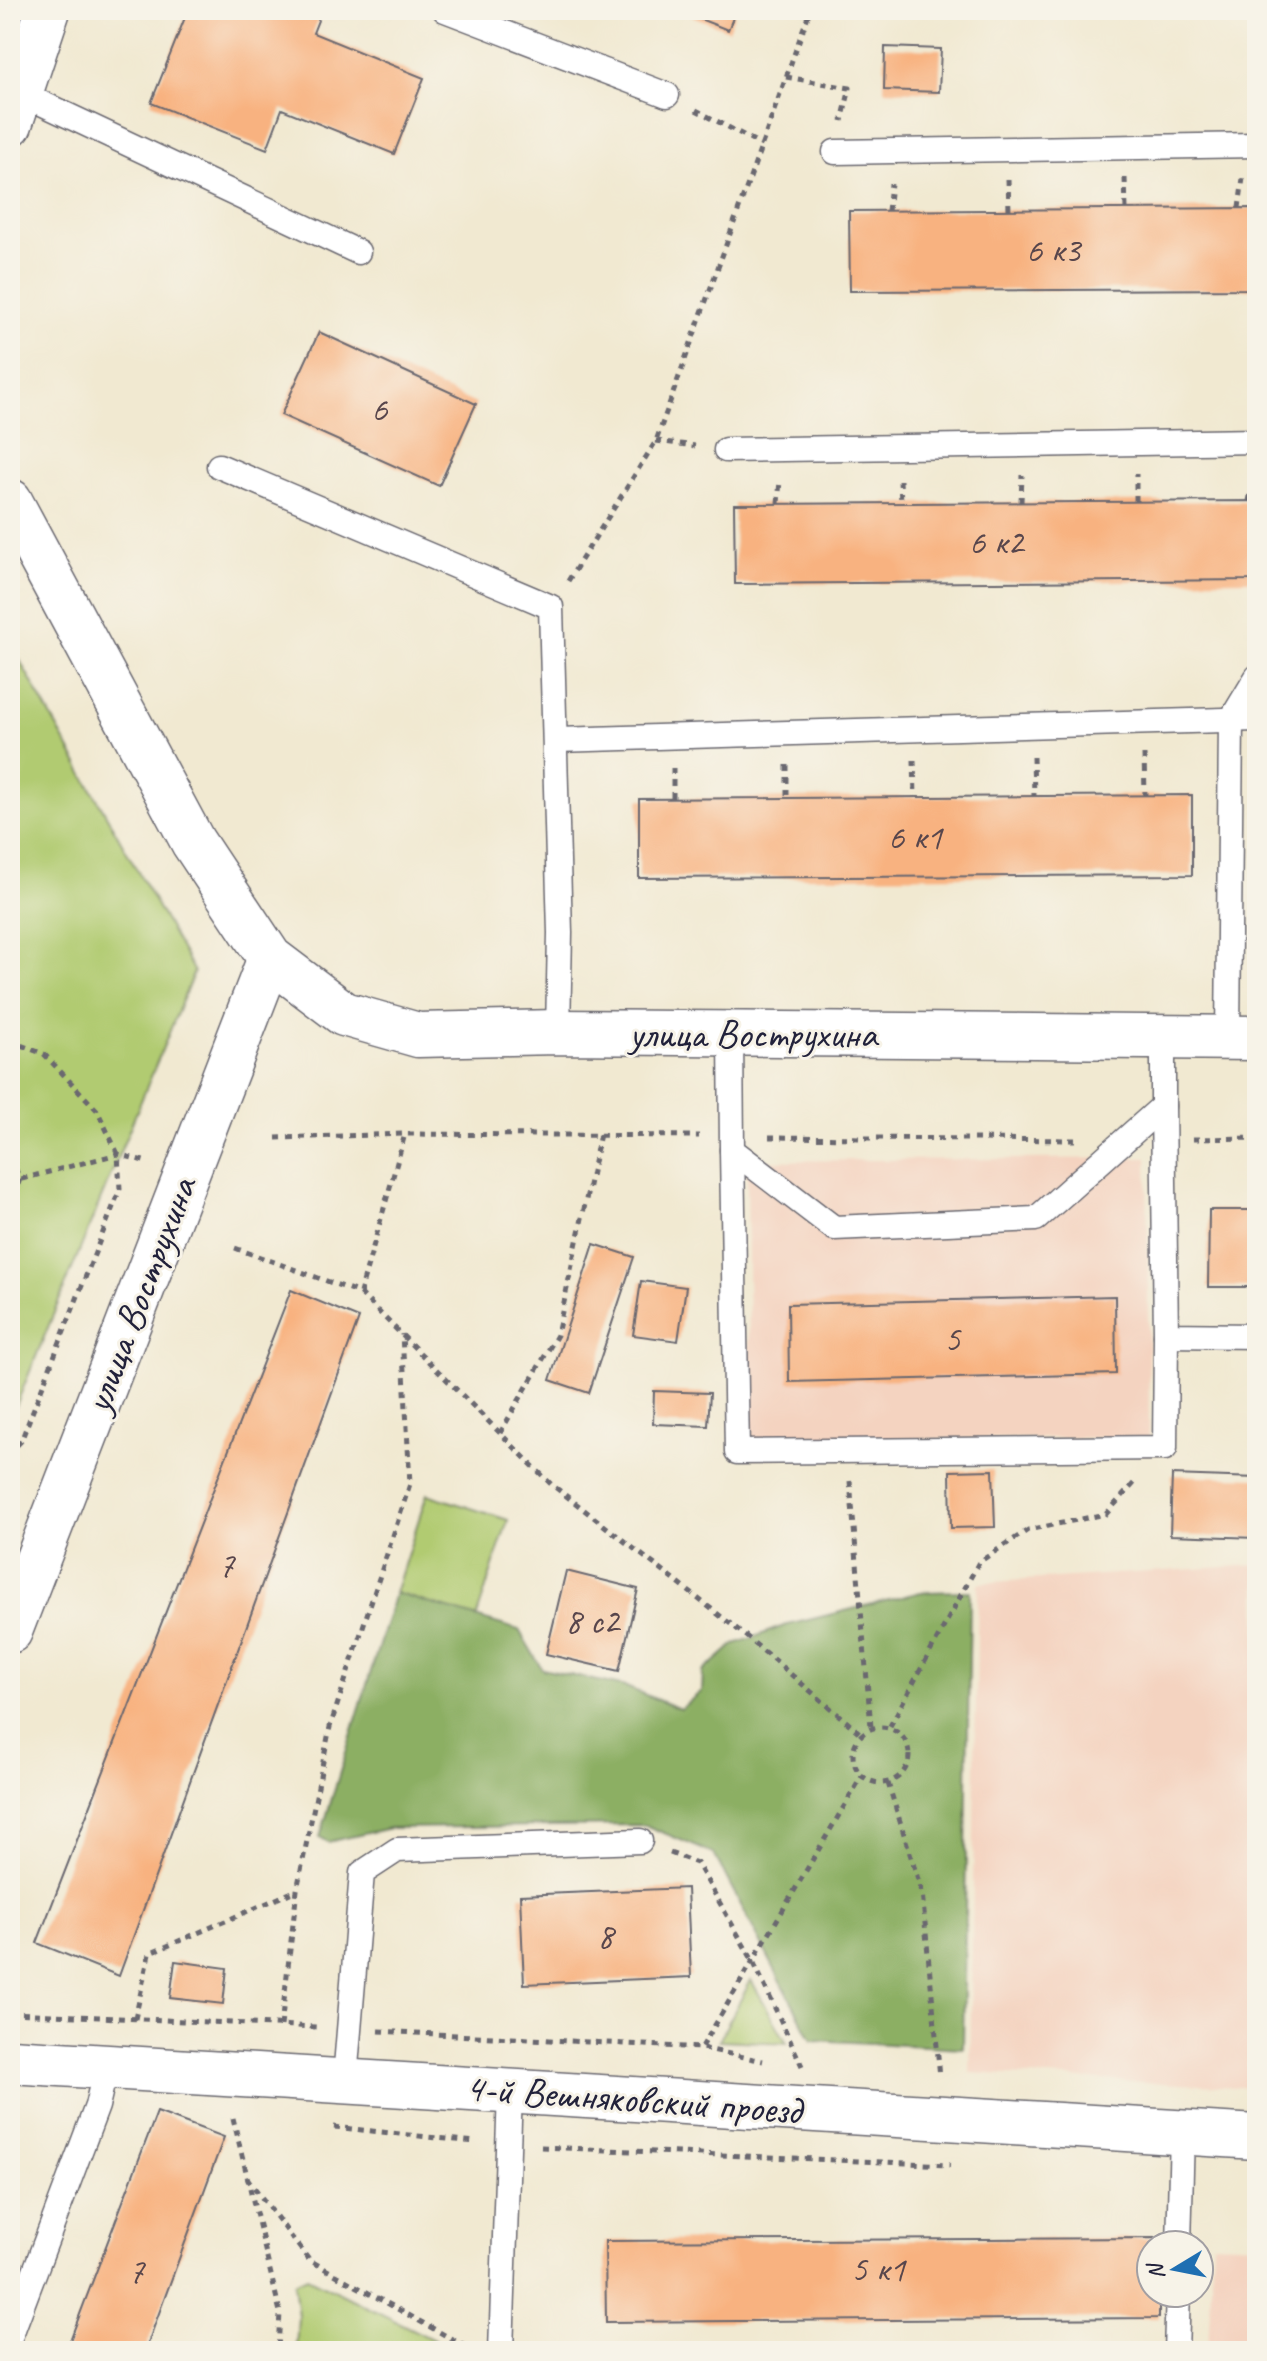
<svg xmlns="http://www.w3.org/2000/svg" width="1267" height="2361" viewBox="0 0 1267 2361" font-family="Caveat,sans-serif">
<rect width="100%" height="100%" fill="#f7f3e8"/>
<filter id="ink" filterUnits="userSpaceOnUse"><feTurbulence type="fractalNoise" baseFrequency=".0125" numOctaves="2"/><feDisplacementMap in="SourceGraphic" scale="16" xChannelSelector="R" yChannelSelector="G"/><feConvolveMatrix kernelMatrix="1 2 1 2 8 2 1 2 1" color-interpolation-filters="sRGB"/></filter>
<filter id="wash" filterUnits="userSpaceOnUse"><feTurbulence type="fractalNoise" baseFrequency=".006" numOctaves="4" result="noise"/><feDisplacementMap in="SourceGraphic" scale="32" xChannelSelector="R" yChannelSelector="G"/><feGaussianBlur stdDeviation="1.8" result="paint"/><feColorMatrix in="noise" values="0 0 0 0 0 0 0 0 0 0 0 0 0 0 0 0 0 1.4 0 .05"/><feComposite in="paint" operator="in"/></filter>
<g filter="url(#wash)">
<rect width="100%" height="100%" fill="#f1e9d1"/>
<g fill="#f4d3c0">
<path d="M1147,1158L1149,1437L750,1440L747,1161Z"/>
<path d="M1257,1565V2088L970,2073L978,1583Z"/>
<path d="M1213,2243L1257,2245V2351H1208Z"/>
</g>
<g fill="#b1cb71" stroke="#6a7656" stroke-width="2">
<path d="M10,643L194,972L10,1420Z"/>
<path d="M427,1494L508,1520L476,1619L395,1593Z"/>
<path d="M751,1980L787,2043L719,2040Z"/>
<path d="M307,2277L450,2348L451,2351H296L298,2316L294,2283Z"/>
</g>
<path fill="#8caf63" stroke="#57684f" stroke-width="2" d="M970,1591L963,2048L812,2040L714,1854L645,1825L390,1828L328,1842L320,1837L395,1593L519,1630L542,1669L626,1687L680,1709L702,1691L703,1672L735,1644L784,1626L921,1592Z"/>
<g id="blocks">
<g fill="#f8b280">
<path d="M188,10H322L313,33L424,78L394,154L282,109L267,149L151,103Z"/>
<path d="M677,10H736L728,30Z"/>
<path d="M885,47L941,49L939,92L884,90Z"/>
<path d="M1257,208V289L850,291L849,211Z"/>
<path d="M319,332L476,404L439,486L281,415Z"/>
<path d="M1257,501V580L735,584L734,504Z"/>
<path d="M1192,795V875L639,878V799Z"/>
<path d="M1209,1210H1257V1287H1208Z"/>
<path d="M594,1244L634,1257L589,1393L550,1380Z"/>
<path d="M641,1281L686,1287L678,1341L633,1335Z"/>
<path d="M291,1290L359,1318L119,1976L37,1943Z"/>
<path d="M1115,1296L1116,1374L789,1382L788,1304Z"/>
<path d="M654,1391L710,1393L708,1426L653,1424Z"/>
<path d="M993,1470L995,1527L951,1528L950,1471Z"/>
<path d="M1172,1475L1257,1478V1538L1170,1535Z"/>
<path d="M566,1571L638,1589L619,1671L546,1654Z"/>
<path d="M687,1888L691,1977L524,1984L520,1895Z"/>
<path d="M175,1961L227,1968L223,2004L170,1998Z"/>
<path d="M157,2112L224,2137L145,2351H66Z"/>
<path d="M1159,2238V2245H1151V2293H1159V2318L606,2322L605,2241Z"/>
</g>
</g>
</g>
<g filter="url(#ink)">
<use href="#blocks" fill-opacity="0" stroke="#6a6870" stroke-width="2"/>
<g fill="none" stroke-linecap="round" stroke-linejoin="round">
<g stroke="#6a6870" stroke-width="27">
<g id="lane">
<path d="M445,10L667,95"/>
<path d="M18,92L358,252"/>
<path d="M835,152L1257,145"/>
<path d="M726,450L1257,441"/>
<path d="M219,466L551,607L560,933L558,1032"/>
<path d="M557,740L1257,719"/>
<path d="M731,1034L732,1150L834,1228L1036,1219L1163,1106V1037"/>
<path d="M1228,1038L1231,720L1257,677"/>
<path d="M1163,1106L1166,1335L1257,1336"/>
<path d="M732,1150L737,1452L1165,1448L1166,1335"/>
<path d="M345,2079L362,1873L397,1850L640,1841"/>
<path d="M1179,2245L1182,2133"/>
<path d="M10,2337L97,2106L106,2067"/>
<path d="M501,2351L510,2092"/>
<path d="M1176,2351L1178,2293"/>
</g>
</g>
<g stroke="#6a6870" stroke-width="47">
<g id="street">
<path d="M10,124L48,10"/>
<path d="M10,2061L1257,2137"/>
</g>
</g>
<g stroke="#6a6870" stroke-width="47">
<g id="secondary">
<path d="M10,501L193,842L270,958L344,1014L418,1035L558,1032L1257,1038"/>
<path d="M10,1631L270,958"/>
</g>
</g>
<g stroke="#6a6870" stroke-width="5" stroke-dasharray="6 6" stroke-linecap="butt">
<path d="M786,77L850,88L842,121"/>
<path d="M696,110L762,145"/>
<path d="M1125,178L1126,209"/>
<path d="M1008,179L1009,210"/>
<path d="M1239,208L1243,178"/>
<path d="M888,211L891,184"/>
<path d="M656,441L695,446"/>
<path d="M900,480L901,503"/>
<path d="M1136,501V474"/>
<path d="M1249,501L1255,474"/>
<path d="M1021,502L1022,475"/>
<path d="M778,503L780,481"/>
<path d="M568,581L656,441L810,10"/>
<path d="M1144,755L1145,795"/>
<path d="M1033,757L1034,796"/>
<path d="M914,760L915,797"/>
<path d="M787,765V798"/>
<path d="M673,768V799"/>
<path d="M10,1041L44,1054L97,1110L118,1154L120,1189L21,1441L10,1453"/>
<path d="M769,1137L1075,1140"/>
<path d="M276,1138L405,1134L699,1136"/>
<path d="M1193,1139L1257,1138"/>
<path d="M10,1157L20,1179L10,1207"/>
<path d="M10,1182L118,1154L147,1162"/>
<path d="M235,1248L360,1293L405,1134"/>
<path d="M360,1293L551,1484L741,1632L861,1734"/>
<path d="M500,1433L557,1335L600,1134"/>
<path d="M850,1481L871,1727"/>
<path d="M890,1726L979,1562L1028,1530L1106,1514L1137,1480"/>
<circle cx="881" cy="1755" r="28"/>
<path d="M888,1783L922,1892L940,2077"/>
<path d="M670,1853L697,1863L753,1961L802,2066"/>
<path d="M10,2013L317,2027"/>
<path d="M135,2019L149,1954L297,1890"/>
<path d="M281,2026L297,1890L330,1727L410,1484L402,1334"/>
<path d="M379,2031L702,2048L763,2061"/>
<path d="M702,2047L862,1776"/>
<path d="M233,2118L280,2312L278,2351"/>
<path d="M334,2127L475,2142"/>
<path d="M541,2147L950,2165"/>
<path d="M247,2178L309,2260L470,2349"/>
</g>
<use href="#lane" stroke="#fff" stroke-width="24"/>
<use href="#street" stroke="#fff" stroke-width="44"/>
<use href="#secondary" stroke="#fff" stroke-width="44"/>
</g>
</g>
<g text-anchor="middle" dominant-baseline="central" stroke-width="6" stroke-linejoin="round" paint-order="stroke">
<g font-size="36" fill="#58464c">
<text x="1053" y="250">6 к3</text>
<text x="379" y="409">6</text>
<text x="996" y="542">6 к2</text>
<text x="915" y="837">6 к1</text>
<text x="952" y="1339">5</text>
<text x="226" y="1565">7</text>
<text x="592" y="1621">8 с2</text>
<text x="605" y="1936">8</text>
<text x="878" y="2269">5 к1</text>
<text x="136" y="2271">7</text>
</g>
<g font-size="40" fill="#22223b" stroke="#f7f3e8">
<text x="753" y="1034">улица Вострухина</text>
<text transform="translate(140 1295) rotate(-69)">улица Вострухина</text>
<text transform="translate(633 2099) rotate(4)">4-й Вешняковский проезд</text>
</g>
</g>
<rect width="1267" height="2361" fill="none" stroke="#f7f3e8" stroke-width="40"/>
<g transform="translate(1175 2269) rotate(260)"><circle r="38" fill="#f7f3e8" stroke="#a29fa3" stroke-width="2"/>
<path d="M0-6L14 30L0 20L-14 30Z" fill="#1f6fb2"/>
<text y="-12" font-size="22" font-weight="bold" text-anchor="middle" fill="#22223b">N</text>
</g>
</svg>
